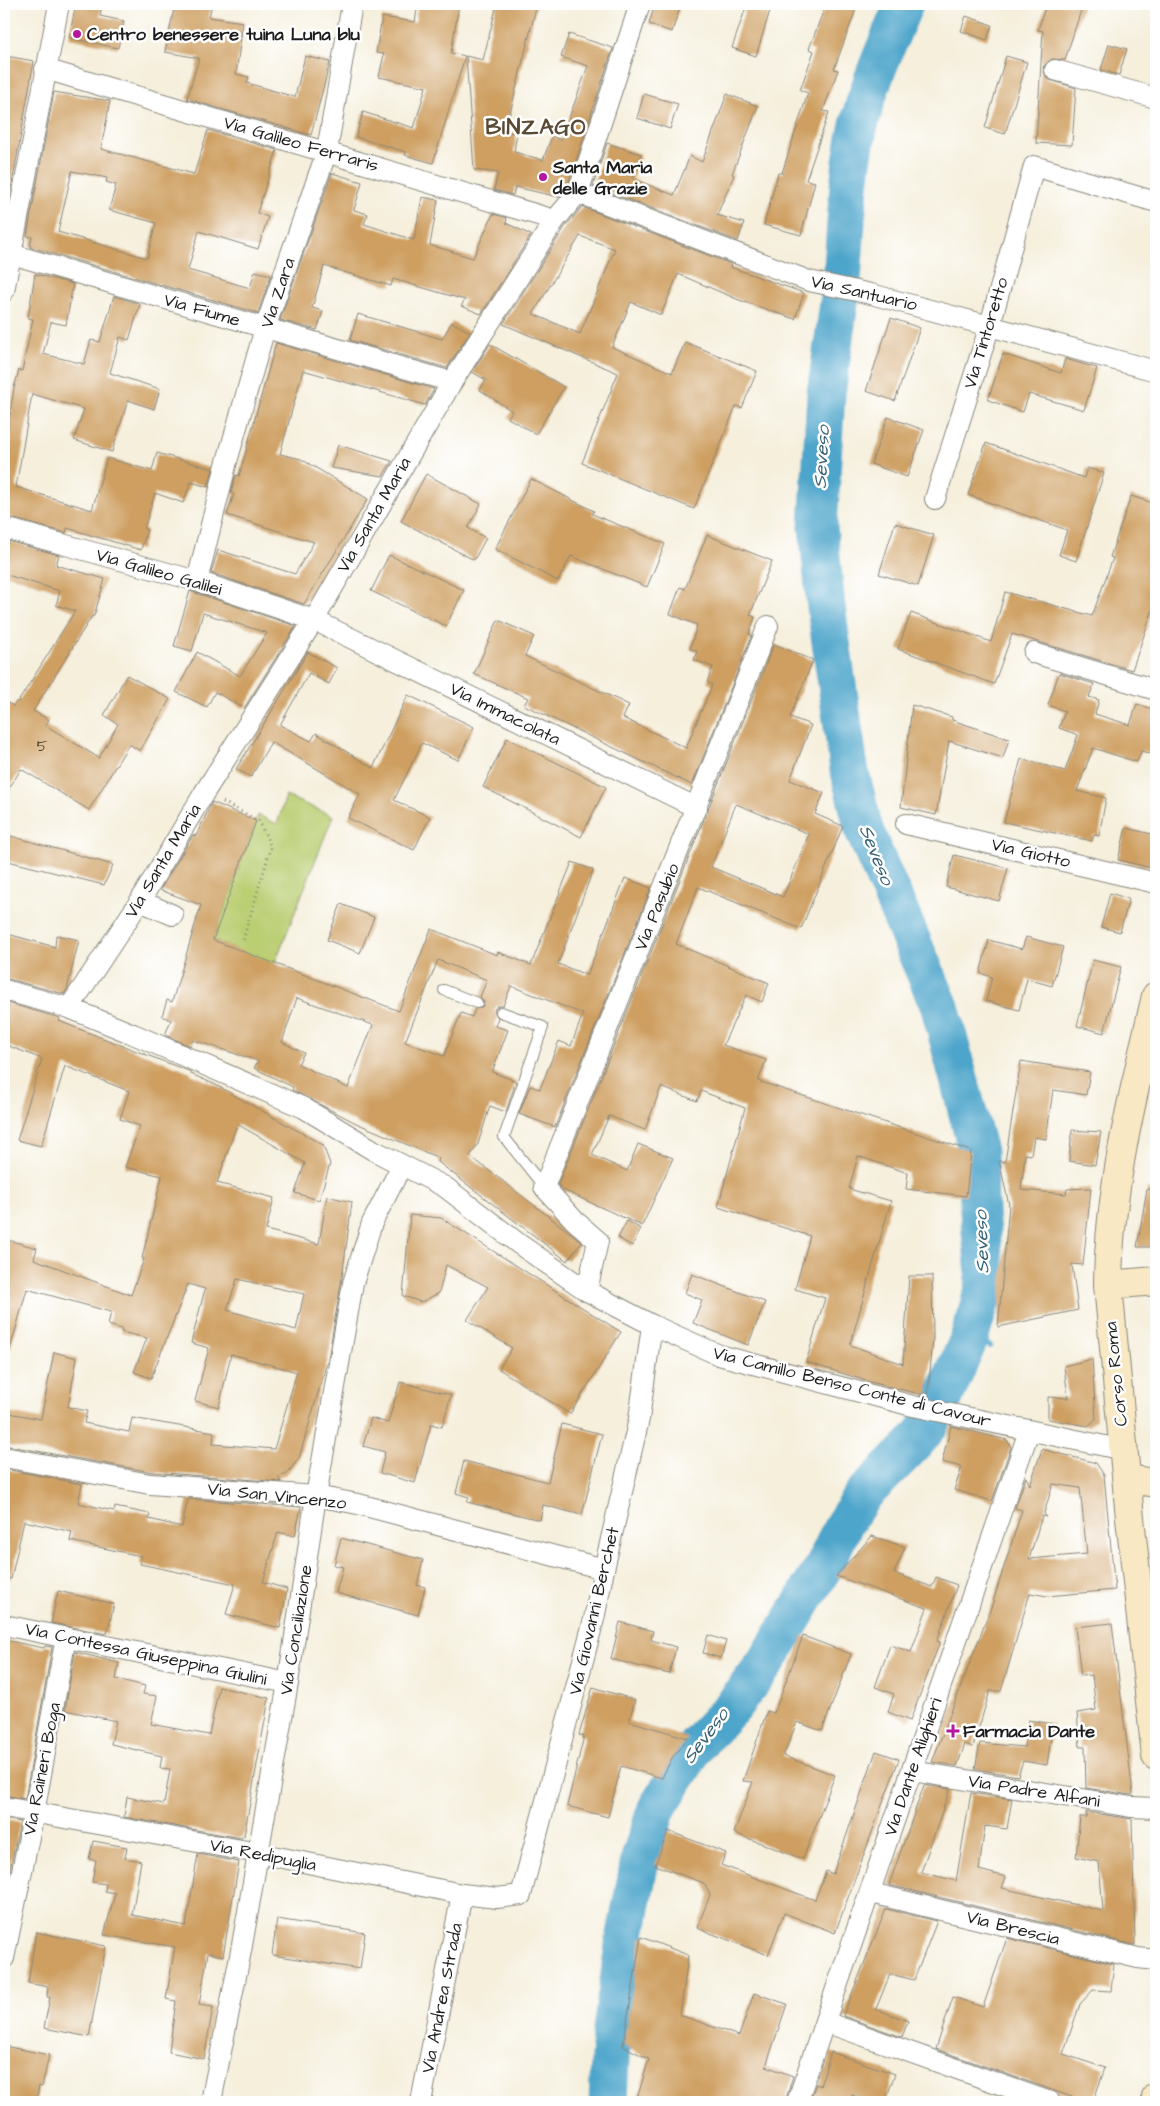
<svg xmlns="http://www.w3.org/2000/svg" width="1160" height="2106" viewBox="0 0 1160 2106" font-family="'Architects Daughter',sans-serif">
<rect width="100%" height="100%" fill="#fff"/>
<filter id="ink" filterUnits="userSpaceOnUse"><feTurbulence type="fractalNoise" baseFrequency=".02" numOctaves="2"/><feDisplacementMap in="SourceGraphic" scale="10" xChannelSelector="R" yChannelSelector="G"/><feConvolveMatrix kernelMatrix="1 2 1 2 8 2 1 2 1" color-interpolation-filters="sRGB"/></filter>
<filter id="wash" filterUnits="userSpaceOnUse"><feTurbulence type="fractalNoise" baseFrequency=".0096" numOctaves="4" result="noise"/><feDisplacementMap in="SourceGraphic" scale="20" xChannelSelector="R" yChannelSelector="G"/><feGaussianBlur stdDeviation="1.12" result="paint"/><feColorMatrix in="noise" values="0 0 0 0 0 0 0 0 0 0 0 0 0 0 0 0 0 1.4 0 .05"/><feComposite in="paint" operator="in"/></filter>
<g filter="url(#wash)">
<rect width="100%" height="100%" fill="#f5efdc"/>
<path fill="#bace72" stroke="#6b7547" d="M286,796L333,816L274,965L213,940L258,815L277,824Z"/>
<g fill="none" stroke-linecap="round" stroke-linejoin="round">
<path stroke="#4ea5cb" stroke-width="6" d="M969,1339L990,1346"/>
<g stroke="#4ea5cb" stroke-width="39">
<path d="M842,280C846,230 847,178 858,129C868,86 887,44 904,4"/>
<path d="M840,296L826,394L818,527L826,607L849,769L864,830L940,1007L978,1152L979,1211L985,1274L984,1289L969,1339L944,1397"/>
<path d="M608,2102L611,2037L624,1945L641,1855L657,1808L697,1744L733,1706L767,1661L823,1568L844,1524L862,1496L916,1442L931,1423"/>
</g>
</g>
<g id="blocks">
<g fill="#ce9f60" fill-rule="evenodd">
<path d="M76,4H102L100,16L124,21L118,48L69,38Z"/>
<path d="M175,4H212L209,17L243,22L236,74L249,77L247,83L295,97L305,56L330,62L311,135L187,99L199,58L165,52Z"/>
<path d="M418,4H459L451,53L465,56L433,163L405,155L406,152L356,137L363,112L414,128L426,87L379,77L384,54L376,53L382,17L415,22Z"/>
<path d="M497,4H537L505,133L517,132L514,152L543,160L552,136L561,140L588,66L561,57L569,34L613,48L567,187L559,197L515,187L513,195L494,190L498,173L474,170L466,56L483,60Z"/>
<path d="M655,4H681L672,32L649,24Z"/>
<path d="M747,4H772L756,56L732,48Z"/>
<path d="M826,4H839L856,9L834,69L838,70L823,111L829,112L806,180L815,182L801,235L764,225L778,173H782L808,93L800,90L814,51L809,49Z"/>
<path d="M1046,4H1083L1065,60L1052,59L1043,67L1047,79L1076,88L1072,145L1036,143L1043,31L1038,30Z"/>
<path d="M966,16L992,25L987,40L961,31Z"/>
<path d="M1109,44L1127,49L1119,75L1101,70Z"/>
<path d="M6,56L34,61L4,229V72Z"/>
<path d="M1006,56L1027,62L1005,134L985,128Z"/>
<path d="M54,92L110,101L101,149L194,174L208,130L277,150L257,213L268,217L258,249L199,231L188,270L250,288L255,271L271,275L258,313L30,247L32,237L27,236ZM72,171L107,178L106,182L116,185L109,210L156,223L147,258L58,232Z"/>
<path d="M644,94L678,104L670,129L637,118Z"/>
<path d="M727,94L758,106L732,174L734,175L717,215L744,223L738,241L593,186L607,143L641,154L633,179L674,195L690,156L702,162Z"/>
<path d="M332,173L362,182L354,210L368,214L364,224L414,240L422,197L438,200L430,245L473,258L493,214L507,218L506,223L531,235L481,314L461,306L465,300L393,279L391,286L324,266L312,308L323,311L317,330L280,320Z"/>
<path d="M582,207L731,264L730,267L804,293L795,319L739,300L678,274L661,315L631,302L612,347L672,373L685,342L757,371L742,408L736,406L694,509L582,463L618,373L503,324L565,227ZM580,236L615,249L580,334L533,314Z"/>
<path d="M35,274L73,284L66,325L51,322L43,354L84,364L91,340L100,342L114,296L140,304L129,340L120,337L110,373L160,389L154,409L128,400L112,452L74,440L84,409L32,394L16,487L92,510L107,458L152,471L157,453L213,469L208,487L191,482L183,503L155,493L144,529L147,530L141,550L67,528L66,533L4,516V452L14,388L19,370L22,371L33,319L28,318Z"/>
<path d="M358,314L442,339L452,322L470,332L447,368L350,340Z"/>
<path d="M891,318L920,328L895,401L866,391Z"/>
<path d="M276,343L434,389L425,405L303,370L280,454L301,459L368,499L304,604L211,573L218,550L295,574L314,542L227,515L234,494L231,493L236,475L239,476Z"/>
<path d="M490,344L564,387L536,434L508,418L512,411L480,390L486,380L472,372Z"/>
<path d="M1003,354L1061,373L1065,359L1097,368L1084,410L1029,394L1023,412L988,400Z"/>
<path d="M888,417L924,430L907,477L871,464Z"/>
<path d="M986,443L1084,478L1087,468L1104,473L1076,561L1059,555L1067,530L968,495Z"/>
<path d="M338,445L392,461L383,476L331,468Z"/>
<path d="M426,474L481,504L468,528L486,538L474,560L401,521Z"/>
<path d="M531,479L594,511L592,514L665,544L647,587L571,556L558,581L495,549Z"/>
<path d="M1131,496L1156,504V600L1132,670L1012,634L994,684L898,649L911,613L991,642L1005,592L1092,616L1113,558L1110,557Z"/>
<path d="M895,523L934,535L918,586L879,574Z"/>
<path d="M707,535L772,561L750,615L755,617L749,634L752,635L692,785L524,705L528,698L474,674L498,620L534,636L525,656L629,705L623,718L686,748L712,685L707,682L713,667L694,660L697,651L690,649L697,625L670,614L680,587L685,589Z"/>
<path d="M4,540L59,555L56,565L105,579L94,616H92L33,711L49,720L45,725L99,758L118,724L104,715L127,675L170,699L140,751L129,744L89,810L21,769L4,797V701L13,706L17,701L18,702L75,611L56,605L60,591L4,574Z"/>
<path d="M389,555L464,590L446,626L371,591Z"/>
<path d="M190,591L296,626L244,708L215,692L207,707L176,692L197,652L240,676L267,633L203,613L192,651L174,646Z"/>
<path d="M774,644L813,660L790,717L811,725L790,780L824,793L815,814L843,826L801,929L698,887L676,944L769,983L762,1002L746,995L723,1045L766,1060L758,1081L971,1151L966,1196L906,1189L908,1173L858,1156L849,1189L891,1201L850,1345L903,1364L909,1276H932L933,1338L928,1396L870,1382L806,1362L825,1298L795,1289L810,1236L718,1207L745,1108L701,1091L697,1101L661,1087L645,1130L609,1116L592,1155L627,1171L638,1144L673,1158L642,1226L563,1190L558,1185ZM736,804L809,834L783,897L711,867Z"/>
<path d="M308,652L337,668L329,684L309,673L280,725L311,741L316,733L373,768L408,695L474,727L458,760L422,743L394,800L430,817L414,850L348,818L360,794L271,742L251,777L236,769Z"/>
<path d="M1059,673L1094,684L1089,697L1099,700L1095,714L1130,725L1137,704L1156,710V755L1141,751L1137,762L1093,748L1077,791L1106,798L1099,836L1094,835L1092,841L1004,822L1021,759L1065,771L1078,735L1059,728L1065,711L1048,705Z"/>
<path d="M912,705L952,717V720L1009,739L1003,758L949,741L936,815L901,807Z"/>
<path d="M507,738L606,787L581,837L483,787Z"/>
<path d="M212,802L256,821L213,940L399,1011L431,929L497,955L498,952L531,965L572,862L593,870L558,964L587,975L625,878L651,888L555,1127L519,1114L530,1086L540,1089L559,1041L571,1046L583,1014L511,986L503,1006H497L494,1010L498,1018L495,1026L508,1030L492,1072L516,1081L506,1112L490,1106L478,1144L470,1156L582,1242L567,1261L438,1162L439,1158L356,1123L292,1090L293,1087L254,1068L258,1061L193,1040L190,1046L165,1035L171,1020L162,1016L167,1000L172,1002L201,905L160,890L193,835L196,836ZM438,960L487,980L480,997L484,1002L483,1006L475,1009L472,1017L461,1013L444,1056L405,1042ZM297,998L373,1025L348,1088L298,1064L304,1053L282,1042Z"/>
<path d="M1126,828L1156,835V869L1118,860Z"/>
<path d="M4,834L113,865L104,885L4,860Z"/>
<path d="M954,855L1008,868L999,901L946,887Z"/>
<path d="M1110,893L1129,899L1120,932L1101,927Z"/>
<path d="M341,904L374,917L360,953L327,940Z"/>
<path d="M4,933L55,947L56,935L79,940L67,989L64,994L4,978Z"/>
<path d="M1026,937L1063,947L1052,986L1027,979L1019,1010L986,1001L992,977L980,973L989,940L1022,949Z"/>
<path d="M1093,960L1121,967L1104,1033L1077,1026Z"/>
<path d="M4,1002L60,1018L59,1021L74,1027L191,1072V1074L216,1085L323,1145L330,1164L319,1200L295,1193L305,1163L237,1124L217,1183L274,1198L266,1230L319,1244L327,1196L352,1202L342,1278L328,1359L299,1458L287,1474L278,1477L281,1482L152,1472L4,1445V1412L41,1419L54,1352L77,1358L68,1407L87,1411L84,1423L129,1432L132,1418L214,1432L213,1444L274,1449L297,1372L231,1354L219,1407L195,1401L209,1348L191,1343L205,1289L188,1284L151,1378L134,1372L147,1338L121,1332L122,1329L108,1325L111,1312L27,1289L9,1353L4,1352V1239L37,1248L34,1259L131,1295L144,1259L142,1258L162,1176L125,1167L140,1126L120,1119L129,1091L65,1066L41,1146L17,1140L42,1059L4,1044ZM237,1279L304,1294L296,1330L227,1310Z"/>
<path d="M1021,1061L1090,1072L1086,1095L1053,1090L1046,1139L1034,1137L1031,1155L1025,1154L1021,1190L1066,1194L1067,1189L1091,1188L1083,1265L1072,1264L1078,1310L998,1327L1009,1205L999,1161L1005,1162Z"/>
<path d="M1072,1130L1101,1132L1095,1165L1069,1161Z"/>
<path d="M1147,1189L1156,1190V1247H1137Z"/>
<path d="M410,1215L441,1218L621,1332L570,1414L499,1369L512,1348L467,1320L488,1287L446,1265L439,1293L421,1302L403,1296Z"/>
<path d="M627,1221L641,1229L632,1246L618,1238Z"/>
<path d="M692,1274L765,1302L748,1345L693,1323L702,1300L685,1293Z"/>
<path d="M1092,1359L1096,1419L1088,1426L1048,1419V1397L1068,1398L1064,1366Z"/>
<path d="M400,1382L451,1395L442,1427L431,1424L415,1483L380,1473L385,1452L363,1446L371,1418L388,1423Z"/>
<path d="M562,1424L602,1434L582,1515L543,1505L540,1520L467,1502L469,1497L456,1493L464,1461L548,1482Z"/>
<path d="M951,1426L1007,1440L1011,1447L992,1501L954,1490L962,1467L942,1462Z"/>
<path d="M1042,1449L1096,1463L1104,1475L1115,1590L1047,1596L1030,1593L1001,1691H990L973,1747L965,1744L957,1766L932,1762L992,1605L1022,1510L1015,1508L1026,1477L1030,1485ZM1053,1484L1080,1488L1087,1554L1029,1559L1042,1516L1046,1517L1044,1513Z"/>
<path d="M4,1469L82,1484L78,1503L114,1511L115,1507L150,1514L149,1519L182,1527L188,1499L301,1507L295,1536L278,1532L263,1582L287,1589L280,1628L226,1614L235,1584L140,1564L141,1556L70,1541L72,1532L24,1521L11,1579L4,1578Z"/>
<path d="M872,1536L905,1547L894,1573L932,1587L936,1577L957,1585L937,1641L940,1642L910,1721L888,1712L894,1694L875,1687L890,1645L911,1652L927,1608L836,1576Z"/>
<path d="M341,1538L423,1560L417,1585L425,1587L418,1615L336,1593L343,1567L334,1565Z"/>
<path d="M58,1591L114,1604L107,1634L51,1623Z"/>
<path d="M620,1622L653,1631L651,1640L676,1647L669,1674L611,1659Z"/>
<path d="M1112,1623L1133,1794L1131,1795L1086,1788L1085,1747H1080L1077,1713L1096,1710L1092,1675L1081,1676L1075,1627Z"/>
<path d="M708,1635L726,1641L721,1658L703,1653Z"/>
<path d="M803,1636L851,1654L822,1731L797,1722L783,1756L835,1775L803,1859L734,1833L753,1782L743,1781L767,1711L774,1713Z"/>
<path d="M4,1640L44,1648L45,1646L52,1647L25,1799L4,1795Z"/>
<path d="M75,1652L119,1663L116,1679L145,1686L143,1694L157,1696L151,1724L209,1735L219,1687L269,1698L244,1836L241,1838L124,1817L127,1797L164,1804L170,1769L160,1768L162,1756L111,1744L116,1721L65,1710Z"/>
<path d="M593,1687L635,1700L629,1721L688,1738L672,1758L662,1778L621,1766L608,1817L567,1806L584,1736L579,1735Z"/>
<path d="M1028,1720L1053,1724L1047,1765L1023,1761L1018,1776L975,1769L980,1743L1024,1747Z"/>
<path d="M876,1751L899,1759L835,1933L784,1913L768,1955L697,1928L710,1895L704,1883L655,1865L668,1831L726,1853L721,1865L815,1900L826,1871L833,1874Z"/>
<path d="M924,1785L950,1789L921,1872L956,1881L971,1793L1012,1799L1007,1829L985,1826L979,1870L1006,1877L1002,1888L1103,1911L1099,1862L1076,1857L1080,1817H1086V1812L1132,1819L1135,1945L889,1885Z"/>
<path d="M4,1819L20,1822L8,1879H4Z"/>
<path d="M93,1841L127,1847L125,1858L141,1861L132,1915L186,1926L198,1854L239,1862L223,1956L208,1953L199,2005L213,2007L204,2059L169,2052L176,2001L166,1999L175,1947L104,1935L115,1893L105,1891L106,1884L92,1882L96,1860L89,1859Z"/>
<path d="M886,1909L937,1921L914,1980L890,1974L876,2009L908,2021L902,2037L843,2016Z"/>
<path d="M277,1919L365,1933L360,1969L272,1955Z"/>
<path d="M36,1932L106,1946L89,2037L44,2028L50,1997H47L48,1987L28,1983Z"/>
<path d="M641,1937L688,1955L680,2015L739,2036L754,1993L787,2004L766,2066L793,2076L785,2102H636L649,2059L623,2046Z"/>
<path d="M1007,1938L1114,1964L1111,1991L1093,1990L1080,2004L1063,2054L1105,2068L1093,2102H1086L936,2049L953,1997L983,2007Z"/>
<path d="M4,2046L49,2055L42,2087L39,2086L36,2102H4Z"/>
<path d="M831,2052L895,2074L885,2102H873L852,2095V2098L859,2102H809L816,2084L820,2086Z"/>
</g>
</g>
</g>
<g filter="url(#ink)">
<use href="#blocks" fill-opacity="0" stroke="#88867c" stroke-width="1"/>
<g fill="none" stroke-linecap="round" stroke-linejoin="round">
<g stroke="#88867c" stroke-width="12">
<g id="lane">
<path d="M444,990L477,1003"/>
<path d="M501,1012L543,1027L504,1137L544,1187"/>
</g>
</g>
<g stroke="#88867c" stroke-width="22">
<g id="street">
<path d="M45,69L555,220"/>
<path d="M1055,70L1156,98"/>
<path d="M578,193L809,281L871,294L1156,371"/>
<path d="M4,252L452,382"/>
<path d="M4,291L59,4"/>
<path d="M935,499L990,325L1034,166L1156,202"/>
<path d="M4,528L197,581L314,620L697,808"/>
<path d="M197,581L226,465L265,328L327,151L352,4"/>
<path d="M1034,653L1156,690"/>
<path d="M906,824L1156,883"/>
<path d="M140,901L173,915"/>
<path d="M4,990L69,1008L133,1034L304,1108L373,1150L445,1187L519,1244L587,1291L652,1325L719,1355L913,1406L1124,1450"/>
<path d="M69,1008L140,901L204,793L314,620L452,382L555,220L578,193L640,4"/>
<path d="M587,1291L598,1241L574,1220L544,1187L768,626"/>
<path d="M4,1457L150,1484L316,1496L358,1504L604,1569"/>
<path d="M4,1625L288,1683"/>
<path d="M912,1771L1131,1807L1156,1808"/>
<path d="M4,1807L258,1853L462,1894L497,1898L521,1895L594,1619L604,1569L639,1419L652,1325"/>
<path d="M871,1893L1138,1958L1156,1960"/>
<path d="M4,1958L34,1813L66,1637"/>
<path d="M825,2022L1050,2102"/>
<path d="M211,2102L241,1951L288,1683L316,1496L353,1283L372,1223L402,1165"/>
<path d="M421,2102L462,1894"/>
<path d="M797,2102L1029,1431"/>
</g>
</g>
<g stroke="#88867c" stroke-width="30">
<g id="secondary">
<path d="M1156,996C1134,1091 1109,1186 1108,1285L1130,1518L1156,1756"/>
<path d="M1108,1285L1156,1281"/>
<path d="M1127,1479L1156,1483"/>
<path d="M1156,2102V2097"/>
</g>
</g>
<path stroke="#88867c" stroke-width="3" stroke-dasharray="1 4" stroke-linecap="butt" d="M223,802L259,821L271,847L242,943"/>
<use href="#lane" stroke="#fff" stroke-width="10"/>
<use href="#street" stroke="#fff" stroke-width="20"/>
<use href="#secondary" stroke="#f8e8c3" stroke-width="28"/>
</g>
</g>
<g fill="#b5179e" stroke="#fff" stroke-width="2">
<circle cx="77" cy="34" r="5"/>
<circle cx="543" cy="177" r="5"/>
<path d="M950.5 1723.5h5v5h5v5h-5v5h-5v-5h-5v-5h5z"/>
</g>
<g text-anchor="middle" dominant-baseline="central" stroke-width="5" stroke-linejoin="round" paint-order="stroke">
<g font-size="15" fill="#483d2d">
<text x="42" y="746">5</text>
</g>
<g font-size="18" font-weight="bold" fill="#1c1c1c" stroke="#fff" text-anchor="start">
<text x="87" y="34">Centro benessere tuina Luna blu</text>
<text x="553" y="167">Santa Maria<tspan x="553" dy="21">delle Grazie</tspan></text>
<text x="963" y="1731">Farmacia Dante</text>
</g>
<g font-size="18" fill="#1c1c1c" stroke="#fff">
<text transform="translate(301 144) rotate(16)">Via Galileo Ferraris</text>
<text transform="translate(278 293) rotate(-71)">Via Zara</text>
<text transform="translate(864 293) rotate(13)">Via Santuario</text>
<text transform="translate(202 310) rotate(16)">Via Fiume</text>
<text transform="translate(986 333) rotate(-73)">Via Tintoretto</text>
<text transform="translate(374 515) rotate(-60)">Via Santa Maria</text>
<text transform="translate(159 572) rotate(16)">Via Galileo Galilei</text>
<text transform="translate(505 714) rotate(26)">Via Immacolata</text>
<text transform="translate(1031 853) rotate(13)">Via Giotto</text>
<text transform="translate(163 861) rotate(-59)">Via Santa Maria</text>
<text transform="translate(657 907) rotate(-68)">Via Pasubio</text>
<text transform="translate(1116 1374) rotate(-96)">Corso Roma</text>
<text transform="translate(852 1387) rotate(14)">Via Camillo Benso Conte di Cavour</text>
<text transform="translate(277 1496) rotate(6)">Via San Vincenzo</text>
<text transform="translate(594 1611) rotate(-77)">Via Giovanni Berchet</text>
<text transform="translate(296 1630) rotate(-81)">Via Conciliazione</text>
<text transform="translate(146 1654) rotate(12)">Via Contessa Giuseppina Giulini</text>
<text transform="translate(913 1767) rotate(-71)">Via Dante Alighieri</text>
<text transform="translate(42 1769) rotate(-79)">Via Raineri Boga</text>
<text transform="translate(1034 1791) rotate(9)">Via Padre Alfani</text>
<text transform="translate(263 1855) rotate(11)">Via Redipuglia</text>
<text transform="translate(1013 1928) rotate(14)">Via Brescia</text>
<text transform="translate(442 1998) rotate(-79)">Via Andrea Strada</text>
</g>
<g font-size="19" font-style="italic" fill="#356074" stroke="#fff">
<text transform="translate(822 457) rotate(-87)">Seveso</text>
<text transform="translate(876 855) rotate(68)">Seveso</text>
<text transform="translate(982 1242) rotate(-92)">Seveso</text>
<text transform="translate(706 1736) rotate(-53)">Seveso</text>
</g>
<g font-size="22" font-weight="bold" letter-spacing="1" fill="#5a4a34" stroke="#fff">
<text x="536" y="127">BINZAGO</text>
</g>
</g>
<rect width="1160" height="2106" fill="none" stroke="#fff" stroke-width="20"/>
</svg>
